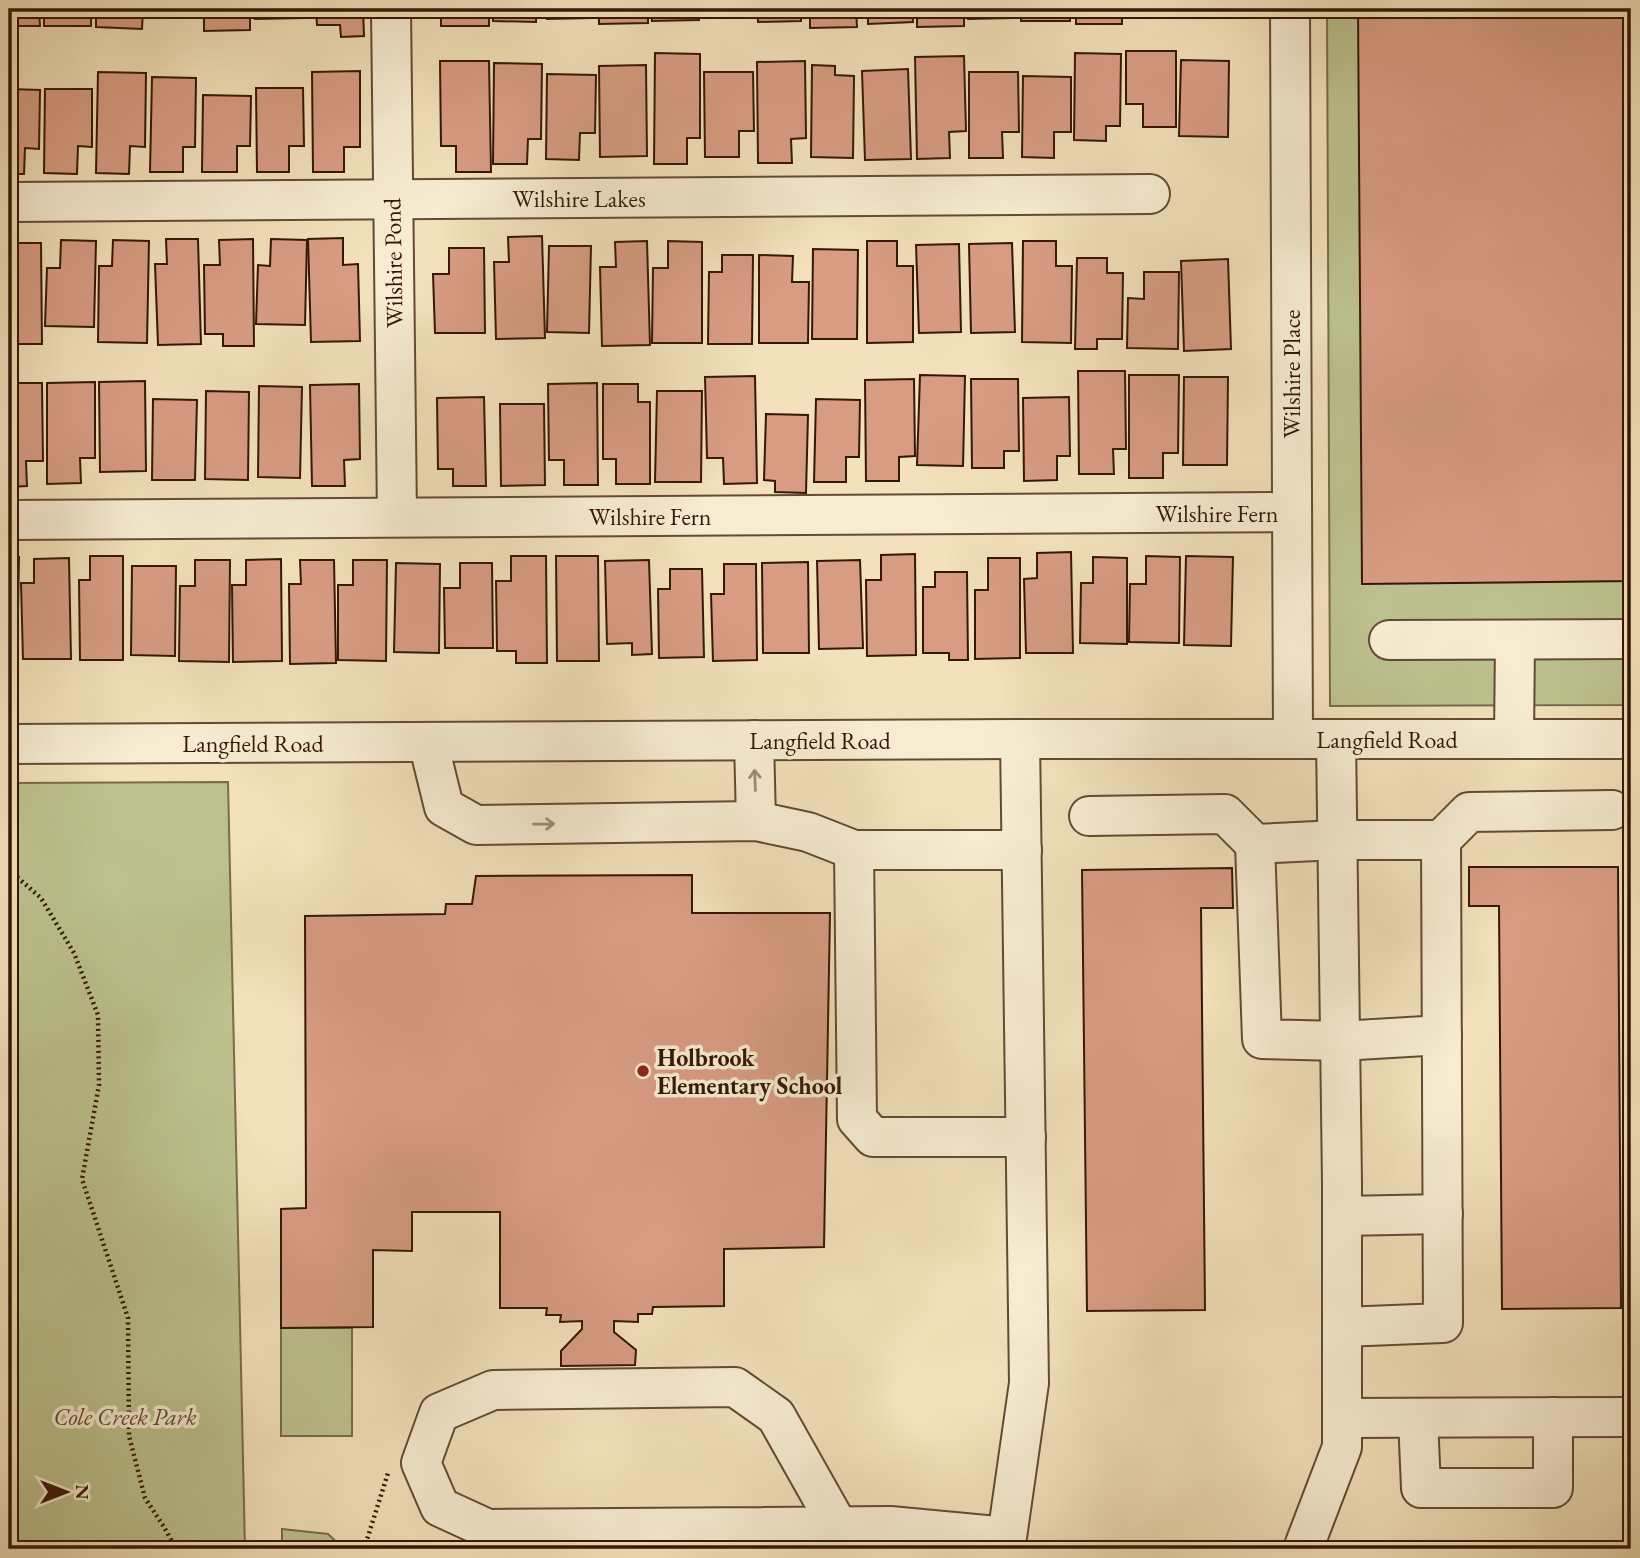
<svg xmlns="http://www.w3.org/2000/svg" width="1640" height="1558" viewBox="0 0 1640 1558" font-family="'EB Garamond',serif">
<rect width="100%" height="100%" fill="#f2e1ba"/>
<filter id="stains"><feTurbulence type="fractalNoise" baseFrequency=".00286" numOctaves="4"/><feColorMatrix values="0 0 0 0 .2 0 0 0 0 .09 0 0 0 0 .02 0 0 0 .5 -.17"/></filter>
<radialGradient id="worn" r=".72"><stop offset=".6" stop-color="#630" stop-opacity="0"/><stop offset="1" stop-color="#630" stop-opacity=".3"/></radialGradient>
<g fill="#bcc28f" stroke="#786c4a" stroke-width="2">
<path d="M1327,9H1631V705L1330,706Z"/>
<path d="M228,782L245,1549H9V783Z"/>
<path d="M352,1328V1436H281V1328Z"/>
<path d="M282,1529L328,1534L344,1549H282Z"/>
</g>
<g fill="#d89c83" stroke="#351706" stroke-width="2">
<path d="M9,9H39L40,26H9Z"/>
<rect x="44" y="9" width="47" height="17"/>
<path d="M96,9H143L142,29L96,27Z"/>
<path d="M204,9H250V30L204,31Z"/>
<path d="M255,9H304V18L255,19Z"/>
<path d="M316,9H363L364,36L341,37L340,25H317Z"/>
<rect x="441" y="9" width="48" height="17"/>
<path d="M493,9H536V22L493,21Z"/>
<path d="M546,9H591V18L547,19Z"/>
<path d="M599,9H648V23L599,24Z"/>
<path d="M652,9H698L699,20L652,21Z"/>
<path d="M707,9H751V16L707,17Z"/>
<path d="M758,9H801V21L758,22Z"/>
<path d="M810,9H856L857,27L810,28Z"/>
<path d="M868,9H912L913,22L868,24Z"/>
<path d="M917,9H964V26L917,27Z"/>
<path d="M968,9H1012V18L968,19Z"/>
<rect x="1021" y="9" width="49" height="12"/>
<rect x="1076" y="9" width="46" height="15"/>
<path d="M1358,9H1631V581L1362,584Z"/>
<path d="M1126,51H1176V127H1143V104H1126Z"/>
<path d="M655,53L700,54V138H687V164H654Z"/>
<path d="M1075,53L1121,54L1120,126H1106V141L1074,140Z"/>
<path d="M964,56L966,131L949,132L950,158L917,159L915,57Z"/>
<path d="M1181,60L1229,61L1228,137L1179,136Z"/>
<path d="M440,61H489L491,172H456V146H441Z"/>
<path d="M805,61L806,138L791,139L792,163H758L757,62Z"/>
<path d="M494,63L542,64L541,139H528L527,164H493Z"/>
<path d="M646,65L647,156L600,157L599,66Z"/>
<path d="M812,65L835,66V75L854,76L853,158L811,157Z"/>
<path d="M908,69L911,159L865,160L862,71Z"/>
<path d="M360,71V147H344V172H313L312,72Z"/>
<path d="M98,72L146,73L145,147L130,146L129,174L96,173Z"/>
<path d="M704,72H753L754,131H739V157H705Z"/>
<path d="M969,72H1018L1019,132H1002L1003,158H969Z"/>
<path d="M547,74L596,75L595,133H580L579,160L546,159Z"/>
<path d="M1023,76L1071,77V132H1054V158L1022,157Z"/>
<path d="M152,77L196,78L195,147H183V172H150Z"/>
<path d="M256,88H303L304,146H289V172H257Z"/>
<path d="M9,89L40,90L39,149L25,148L24,174H9Z"/>
<path d="M45,89H92V147L78,146L77,174L44,173Z"/>
<path d="M203,95L251,96L250,146H237V172H202Z"/>
<path d="M542,236L545,338L496,339L494,262H509L508,237Z"/>
<path d="M343,238V265L358,264L360,341L311,342L308,239Z"/>
<path d="M166,239H198L201,344L158,345L155,264H167Z"/>
<path d="M253,239L254,346H223V334H205L204,265H220L219,240Z"/>
<path d="M271,239L307,240L305,325L256,324L258,265L270,266Z"/>
<path d="M61,240L96,241L94,327L45,326L47,268H60Z"/>
<path d="M113,240L149,241L147,343L98,342L99,266H112Z"/>
<path d="M647,241L650,345L602,346L600,267H616L615,242Z"/>
<path d="M668,241L702,242V343H652L653,268H668Z"/>
<path d="M867,241H897V266H913V342L867,343Z"/>
<path d="M1023,241H1056V266H1072L1071,343L1022,342Z"/>
<path d="M9,243H41L42,344H9Z"/>
<path d="M1012,243L1015,332L971,333L969,244Z"/>
<path d="M959,244L961,332L919,333L916,245Z"/>
<path d="M549,246H591L589,333L547,332Z"/>
<path d="M449,248H484L485,333H435L433,274H449Z"/>
<path d="M813,249L858,250L857,339H812Z"/>
<path d="M722,255H753L752,344H708L709,272H722Z"/>
<path d="M759,255L793,256L792,282H809L808,343H759Z"/>
<path d="M1077,258H1107V273H1123L1122,339H1097V349H1075Z"/>
<path d="M1228,259L1231,349L1184,351L1181,261Z"/>
<path d="M1144,272H1179L1178,349L1127,348L1128,298L1144,299Z"/>
<path d="M1078,371H1125L1126,449H1113L1114,474H1079Z"/>
<path d="M920,375L965,376L963,466L917,465Z"/>
<path d="M1129,375H1179L1178,453H1163V478H1129Z"/>
<path d="M755,376L757,483L724,484L723,458H707L705,377Z"/>
<path d="M1184,377H1228L1227,465H1183Z"/>
<path d="M914,379L915,456L899,457V481H866L865,380Z"/>
<path d="M971,379H1018L1019,451H1004V468H972Z"/>
<path d="M145,381L146,471L100,472L99,382Z"/>
<path d="M95,382V458H80L81,483L47,484V383Z"/>
<path d="M9,383H42L43,461H26L27,486L9,487Z"/>
<path d="M597,383L598,485H564V460H549L548,384Z"/>
<path d="M359,384L360,459L344,460L345,486H312L310,385Z"/>
<path d="M603,384H638V402H650V484H616V459H603Z"/>
<path d="M259,386L302,387L300,478L258,477Z"/>
<path d="M206,391L249,392L248,480L205,479Z"/>
<path d="M657,391H702L701,482H655Z"/>
<path d="M484,397L486,486H453V469H438L437,398Z"/>
<path d="M1069,397L1070,456H1057V480L1024,481L1023,398Z"/>
<path d="M153,399L197,400L195,480H152Z"/>
<path d="M816,399L860,400L859,457H846V482H814Z"/>
<path d="M500,404H544L545,485L501,486Z"/>
<path d="M766,414L808,415L806,493L775,492V481L764,480Z"/>
<path d="M1071,552L1073,653H1026L1024,579L1037,578V553Z"/>
<path d="M915,554L916,655L867,656L866,580H881V555Z"/>
<path d="M9,556L19,557L17,663H9Z"/>
<path d="M90,556H123V660H80L79,580H90Z"/>
<path d="M511,556H546L547,663H516V651H497L496,581H511Z"/>
<path d="M556,556H598L599,661H557Z"/>
<path d="M1146,556L1180,557L1179,643L1129,642L1130,584H1146Z"/>
<path d="M1186,556L1233,557L1231,646L1184,645Z"/>
<path d="M1093,557L1127,558V644L1080,643L1081,583H1093Z"/>
<path d="M69,558L71,659H23L21,583H34V559Z"/>
<path d="M988,558H1020V658L975,659V590H988Z"/>
<path d="M281,559L282,661L233,662L232,585H246V560Z"/>
<path d="M195,560H230L229,662L179,661L180,586H195Z"/>
<path d="M300,560H334L336,663L290,664L289,584H301Z"/>
<path d="M353,560H387L386,661L338,660V585H353Z"/>
<path d="M649,560L652,654L632,655V643L607,644L605,561Z"/>
<path d="M860,560L863,648L819,649L817,561Z"/>
<path d="M808,562L809,653H763L762,563Z"/>
<path d="M396,563L440,564L439,653L394,652Z"/>
<path d="M460,563H492L493,648H445L444,588H460Z"/>
<path d="M724,564H756L757,660L713,661L711,594H724Z"/>
<path d="M132,566H176L175,656L131,655Z"/>
<path d="M670,569H702L704,657L659,658L658,589H670Z"/>
<path d="M935,572H967L968,660H949V653H923V587H935Z"/>
<path d="M1469,867H1618L1621,1308L1502,1309L1499,906H1469Z"/>
<path d="M1232,868L1233,908H1201L1205,1310L1087,1311L1082,870Z"/>
<path d="M692,875V913H830L824,1247L724,1249V1306L653,1307L652,1314H638V1322L614,1321V1332L636,1350L635,1365L561,1366V1351L582,1329V1321L560,1322L561,1315H546L547,1308H500V1212H412V1251L373,1250V1327L281,1328V1209L306,1208L305,916L445,914L446,904H472L476,876Z"/>
</g>
<g fill="none" stroke-linecap="round" stroke-linejoin="round">
<g stroke="#644a33" stroke-width="42">
<g id="minor">
<path d="M391,9L397,517"/>
<path d="M1290,9L1293,739"/>
<path d="M9,202L1150,194"/>
<path d="M9,520L1292,512"/>
<path d="M1389,640L1631,639"/>
<path d="M1514,739L1515,640"/>
<path d="M754,740L756,821"/>
<path d="M428,742L444,807L476,825L756,821L808,832L854,850H1022"/>
<path d="M9,744L1020,739H1631"/>
<path d="M1089,816L1225,814L1255,844L1337,840H1441L1443,1323L1342,1327"/>
<path d="M1441,840L1469,812L1612,810"/>
<path d="M1255,844L1262,1039L1340,1041L1442,1035"/>
<path d="M854,850L857,1119L873,1137H1026"/>
<path d="M1342,1216L1443,1214"/>
<path d="M1342,1418L1631,1417"/>
<path d="M1418,1418L1421,1488H1553V1417"/>
<path d="M838,1526L776,1416L735,1387L493,1390L439,1413L421,1463L440,1507L488,1529L890,1526L1007,1537L1029,1383L1020,739"/>
<path d="M1303,1549L1342,1447V1183L1336,739"/>
</g>
</g>
<g stroke="#351706" stroke-width="4.5" stroke-dasharray="2 3.5" stroke-linecap="butt">
<path d="M9,870L41,898L74,953L98,1015L99,1085L82,1179L128,1318L129,1436L145,1498L164,1527L176,1549"/>
<path d="M364,1549L388,1473"/>
</g>
<use href="#minor" stroke="#f7ecd2" stroke-width="38"/>
</g>
<defs><path id="oneway-shaft" d="M-6 0H5M1.5-3L5.5 0L1.5 3" fill="none" stroke-width="1.6" stroke-linecap="round" stroke-linejoin="round" transform="scale(1.75)"/></defs>
<g stroke="#a08c76">
<use href="#oneway-shaft" transform="translate(755 780) rotate(-92)"/>
<use href="#oneway-shaft" transform="translate(544 824) rotate(-1)"/>
</g>
<circle fill="#8f2418" stroke="#f7ecd2" stroke-width="2.5" cx="643" cy="1071" r="7"/>
<g text-anchor="middle" dominant-baseline="central" stroke-width="7" stroke-linejoin="round" paint-order="stroke">
<g font-size="24" fill="#351706" stroke="#f7ecd2">
<text x="579" y="198">Wilshire Lakes</text>
<text transform="translate(393 263) rotate(-91)">Wilshire Pond</text>
<text transform="translate(1291 374) rotate(-90)">Wilshire Place</text>
<text x="1217" y="513">Wilshire Fern</text>
<text x="650" y="516">Wilshire Fern</text>
<text x="1387" y="739">Langfield Road</text>
<text x="820" y="740">Langfield Road</text>
<text x="253" y="743">Langfield Road</text>
</g>
<g font-size="24" font-weight="bold" fill="#351706" stroke="#f7ecd2" text-anchor="start">
<text x="657" y="1057">Holbrook<tspan x="657" dy="28">Elementary School</tspan></text>
</g>
<g font-size="24" font-style="italic" fill="#5e4a2f" stroke="#f7ecd2">
<text x="125" y="1416">Cole Creek Park</text>
</g>
</g>
<rect width="1640" height="1558" fill="none" stroke="#f2e1ba" stroke-width="35"/>
<rect x="10" y="10" width="1619" height="1537" fill="none" stroke="#351706" stroke-width="3.5"/>
<rect x="18" y="18" width="1605" height="1523" fill="none" stroke="#351706" stroke-width="2"/>
<g transform="translate(66 1492) rotate(90)" stroke="#f7ecd2" stroke-width="5" paint-order="stroke">
<path d="M0-5L12 26L0 18L-12 26Z" fill="#351706"/>
<text y="-10" font-size="19" font-weight="bold" text-anchor="middle" fill="#351706">N</text>
</g>
<rect width="100%" height="100%" filter="url(#stains)"/>
<rect width="100%" height="100%" fill="url(#worn)"/>
</svg>
